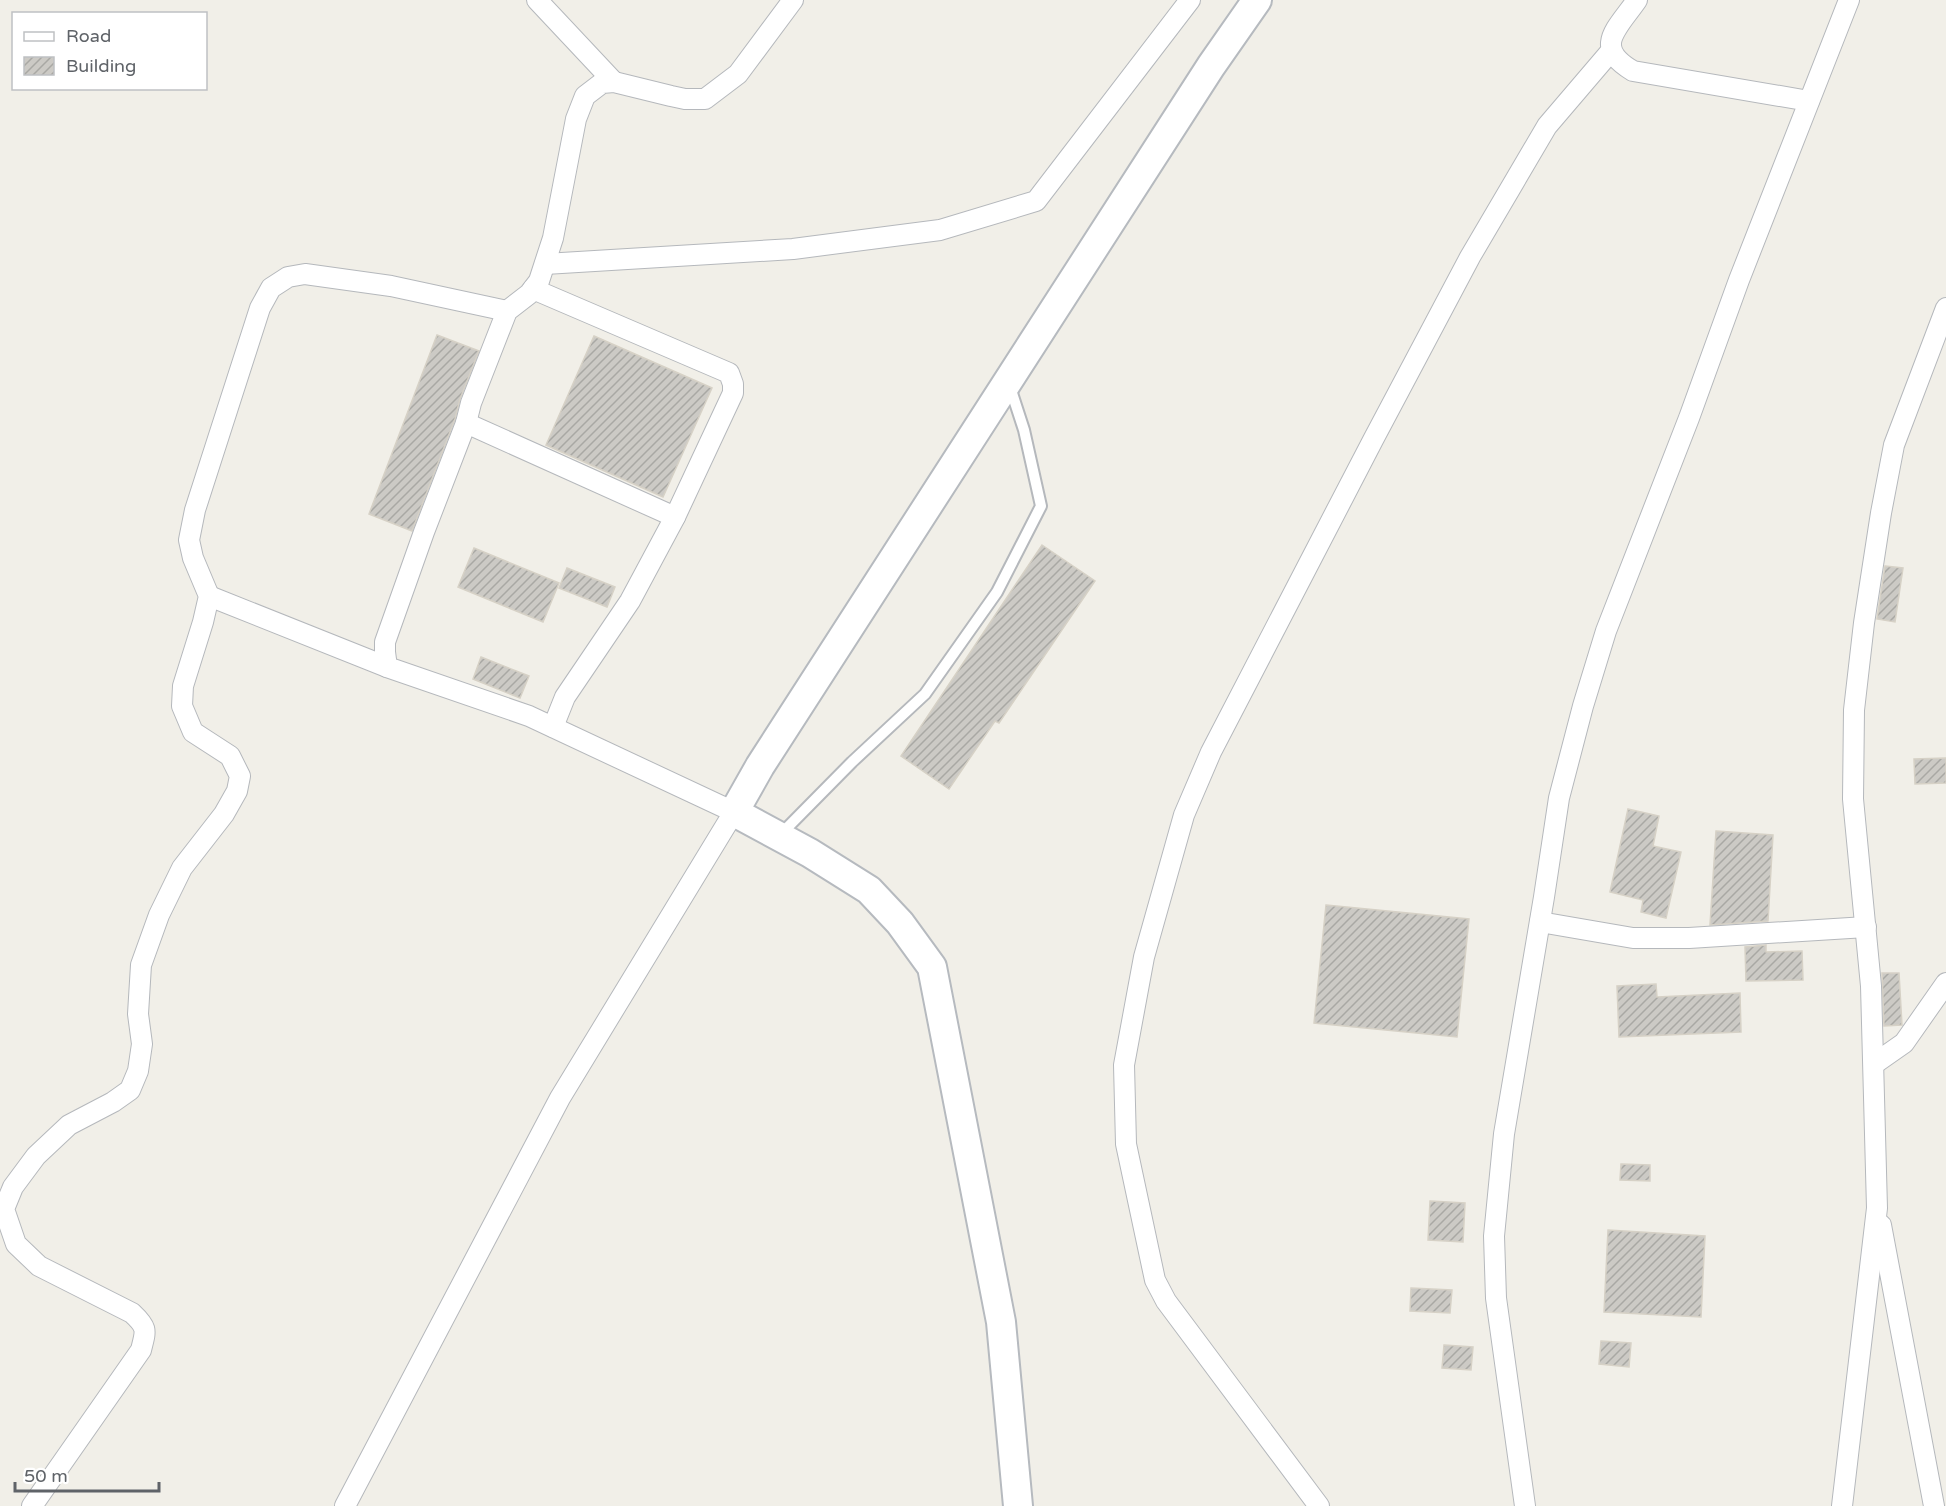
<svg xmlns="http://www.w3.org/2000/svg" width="1946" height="1506" viewBox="0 0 1946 1506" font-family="'Varela Round',sans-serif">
<defs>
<pattern id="building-hatch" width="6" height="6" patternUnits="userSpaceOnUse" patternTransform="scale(1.5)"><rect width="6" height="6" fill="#cccac5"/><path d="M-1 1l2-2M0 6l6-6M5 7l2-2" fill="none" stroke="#a9a8a4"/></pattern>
</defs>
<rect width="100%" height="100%" fill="#f1efe8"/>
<g fill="url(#building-hatch)" stroke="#d6d1c6" stroke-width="1.5">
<path d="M437,335L479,351L460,399L455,419L412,531L369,514Z"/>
<path d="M594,336L712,388L663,497L546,445Z"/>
<path d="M1042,545L1095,581L999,723L995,721L949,789L901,756Z"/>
<path d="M474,548L559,583L543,622L458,587Z"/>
<path d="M1885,566L1903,568L1895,622L1877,619Z"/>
<path d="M567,568L615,587L607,607L559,588Z"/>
<path d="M481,657L529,676L520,698L473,679Z"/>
<path d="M1946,758V783L1915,784L1914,759Z"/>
<path d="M1628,809L1659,816L1653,846L1681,852L1666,918L1641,912L1643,900L1610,892Z"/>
<path d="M1716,831L1773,835L1768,921L1710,925Z"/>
<path d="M1326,905L1469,919L1457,1037L1314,1023Z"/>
<path d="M1766,945V952L1802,951L1803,980L1746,981L1745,947Z"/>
<path d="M1882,973H1899L1902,1025L1884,1026Z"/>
<path d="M1656,984L1657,997L1740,993L1741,1032L1619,1037L1617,986Z"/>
<path d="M1621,1164L1650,1165V1181L1620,1180Z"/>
<path d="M1430,1201L1465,1203L1463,1242L1428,1240Z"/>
<path d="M1608,1230L1705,1236L1701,1317L1604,1312Z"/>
<path d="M1411,1288L1452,1290L1450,1313L1410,1311Z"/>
<path d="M1601,1341L1631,1343L1629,1367L1599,1364Z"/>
<path d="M1444,1345L1473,1347L1471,1370L1442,1368Z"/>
</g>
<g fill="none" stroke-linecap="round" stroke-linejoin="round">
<g stroke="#b5b8bc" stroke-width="14">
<path id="lane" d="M779,836L852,762L925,694L997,592L1041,506L1024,430L1010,387"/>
</g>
<g stroke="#b5b8bc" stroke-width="22">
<g id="street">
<path d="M537,0L614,82"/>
<path d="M1637,0C1617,29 1592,47 1633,71L1809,101"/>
<path d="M545,264L793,249L940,230L1036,201L1190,0"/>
<path d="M533,289L729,373L733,384V393L675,517L630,601L565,697L553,727"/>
<path d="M466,423L675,517"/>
<path d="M209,596L387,667"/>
<path d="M1540,922L1633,938H1689L1866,927"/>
<path d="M1874,1064L1904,1043L1946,983"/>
<path d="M1881,1225L1934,1506"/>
<path d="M32,1506L141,1350C146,1330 148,1328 132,1313L39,1266L16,1244L4,1209L13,1187L36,1156L69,1125L113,1102L130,1090L138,1071L142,1044L138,1014L141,965L159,915L182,868L224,814L237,791L240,776L230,756L193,732L182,706L183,686L203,622L209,596L193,558L189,540L195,510L260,308L271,288L288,277L305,274L391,286L507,311"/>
<path d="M345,1506L560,1098L734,812L529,716L387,667L385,652V642L424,532L466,423L471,403L507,311L529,294L539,281L553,238L576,119L585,96L602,83L614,82L671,96L685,99H705L738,74L793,0"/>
<path d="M1319,1506L1166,1301L1155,1280L1126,1144L1124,1065L1144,957L1184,815L1211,752L1373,440L1470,257L1547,126L1611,51"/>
<path d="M1525,1506L1496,1298L1494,1236L1504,1134L1544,897L1559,798L1583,706L1606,631L1689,418L1739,280L1849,0"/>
<path d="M1842,1506L1877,1208L1871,986L1853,799L1854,710L1864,623L1881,513L1894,445L1946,308"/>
</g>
</g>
<g stroke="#b6babf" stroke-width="32">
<path id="secondary" d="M1018,1506L1001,1322L932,967L900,923L869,890L810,853L734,812L760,766L1211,66L1257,0"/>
</g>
<use href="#lane" stroke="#fff" stroke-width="10"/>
<use href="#street" stroke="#fff" stroke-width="20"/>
<use href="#secondary" stroke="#fff" stroke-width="28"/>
</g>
<rect x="12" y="12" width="195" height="78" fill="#ffffff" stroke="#bfc1c3" stroke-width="1.5"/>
<rect x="24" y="32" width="30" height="9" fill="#ffffff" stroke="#bfc1c3" stroke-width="1.5"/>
<text x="66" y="42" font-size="18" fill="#5f6368">Road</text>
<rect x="24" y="57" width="30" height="18" fill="url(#building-hatch)" stroke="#bfc1c3" stroke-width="1.5"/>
<text x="66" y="72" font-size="18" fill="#5f6368">Building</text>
<path d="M15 1482v9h144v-9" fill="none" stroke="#5f6368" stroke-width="3"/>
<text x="24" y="1482" font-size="18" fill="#5f6368" stroke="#ffffff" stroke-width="4.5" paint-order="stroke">50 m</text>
</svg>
